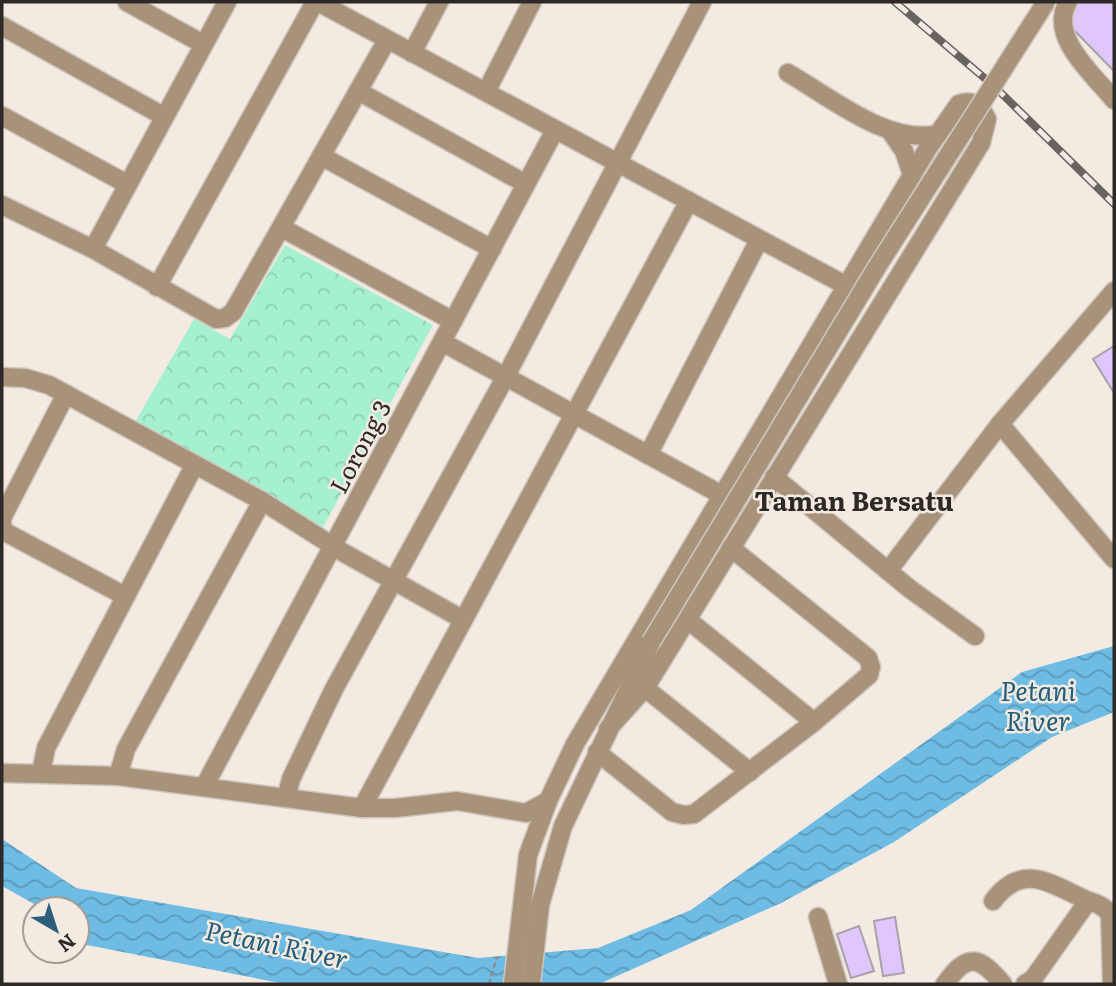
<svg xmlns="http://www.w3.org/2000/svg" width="1116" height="986" viewBox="0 0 1116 986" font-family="Literata,serif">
<defs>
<pattern id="park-crowns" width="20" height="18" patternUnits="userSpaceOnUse" patternTransform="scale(1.75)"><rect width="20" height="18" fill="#a5f0ce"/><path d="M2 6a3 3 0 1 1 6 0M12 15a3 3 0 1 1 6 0" fill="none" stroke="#8eceb1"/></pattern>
<pattern id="water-waves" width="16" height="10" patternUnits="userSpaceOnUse" patternTransform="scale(1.75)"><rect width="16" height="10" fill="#6ebce4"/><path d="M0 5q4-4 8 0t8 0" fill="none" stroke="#5b99b9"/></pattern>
</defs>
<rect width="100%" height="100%" fill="#f3eae1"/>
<path fill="url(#park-crowns)" d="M285,245L433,325L322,529L134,424L194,319L230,339Z"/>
<path fill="url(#water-waves)" d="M1114,646V712L1052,737L894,842L781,903L599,984H285L77,943V909H43L2,886V839L76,888L478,958L598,948L691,910L1022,672Z"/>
<g fill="#e0c6fb" stroke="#a7a2ac" stroke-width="2">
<path d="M1075,2H1114V71L1064,20Z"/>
<path d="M1114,346V393L1093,359Z"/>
<path d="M895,917L904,973L883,976L874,921Z"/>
<path d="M859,926L874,971L851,978L837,934Z"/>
</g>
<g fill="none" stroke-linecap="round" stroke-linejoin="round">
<g stroke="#cfc7bf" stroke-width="21">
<g id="minor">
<path d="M127,2L203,44"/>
<path d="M318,2L845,285"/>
<path d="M1068,2C1048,37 1093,74 1114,100"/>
<path d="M2,26L163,116"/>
<path d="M412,53L439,2"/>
<path d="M788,73C830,97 889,146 938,134"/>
<path d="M358,91L526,184"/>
<path d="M486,92L532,2"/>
<path d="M2,116L127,184"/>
<path d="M891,132L904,151L912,175"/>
<path d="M321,156L492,249"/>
<path d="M2,205L93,249L216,319L225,318L233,312L387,40"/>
<path d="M282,228L453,321"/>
<path d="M93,249L227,2"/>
<path d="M157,287L315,2"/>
<path d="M442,342L720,494"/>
<path d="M2,377L25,378L49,385L262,501L344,553L462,619"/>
<path d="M66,394L2,518V528L7,533L125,596"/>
<path d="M1000,424L1114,559"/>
<path d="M648,455L759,240"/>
<path d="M774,477L910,589L975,636"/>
<path d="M888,571L1000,424L1114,291"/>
<path d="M688,620L814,722"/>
<path d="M645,688L750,772"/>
<path d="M597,752L672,812L684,815L694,814L814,722L869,675L871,667L868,658L731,548"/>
<path d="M2,773L118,776L362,808H395L457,801L526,813L548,801"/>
<path d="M41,773L46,748L194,466"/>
<path d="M118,776L126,749L262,501"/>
<path d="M205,785L555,130"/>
<path d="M286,798L291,779L334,689L506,376L702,2"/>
<path d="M362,808L689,201"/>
<path d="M993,901C1021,863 1048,882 1082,898C1093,904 1103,903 1110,915L1112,984"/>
<path d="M818,917L838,984"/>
<path d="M513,984L528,855L548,801L575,744L928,148L959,104C973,99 981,107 987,119L981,143L645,688L608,729"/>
<path d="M531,984L540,905L563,826L651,642"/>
<path d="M945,984C968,951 980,957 1003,984"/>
<path d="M1025,984L1033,979L1088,901"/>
</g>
</g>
<path stroke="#8f8983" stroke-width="2.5" stroke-dasharray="5 3.5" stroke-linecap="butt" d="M489,984L497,957"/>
<use href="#minor" stroke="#a8937a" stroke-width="18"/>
<g stroke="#69645f" stroke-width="8">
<path id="rail" d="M895,2L995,87L1114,204"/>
</g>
<use href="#rail" stroke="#f3eae1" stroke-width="5" stroke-dasharray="16" stroke-linecap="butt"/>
<g stroke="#cfc7bf" stroke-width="21" stroke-linecap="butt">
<path id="minor-bridge" d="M651,642L877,267L1046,2"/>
</g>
<use href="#minor-bridge" stroke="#a8937a" stroke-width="18"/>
</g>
<g text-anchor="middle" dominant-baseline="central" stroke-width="5" stroke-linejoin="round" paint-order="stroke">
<g font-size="24" fill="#2c2926" stroke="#f3eae1">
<text transform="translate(359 446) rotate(-62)">Lorong 3</text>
</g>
<g font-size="26" font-weight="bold" fill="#2c2926" stroke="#f3eae1">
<text x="854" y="499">Taman Bersatu</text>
</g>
<g font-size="26" font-style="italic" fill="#225d79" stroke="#f3eae1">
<text x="1038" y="689">Petani<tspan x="1038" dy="30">River</tspan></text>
<text transform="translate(277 943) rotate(12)">Petani River</text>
</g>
</g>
<rect width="1116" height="986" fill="none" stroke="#2c2926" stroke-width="7"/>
<g transform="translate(56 930) rotate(141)"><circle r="33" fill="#f3eae1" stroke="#a39d96" stroke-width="2"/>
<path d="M0-5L12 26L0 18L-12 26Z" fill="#2f5e7d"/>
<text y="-10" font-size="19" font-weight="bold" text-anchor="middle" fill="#2c2926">N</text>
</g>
</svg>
